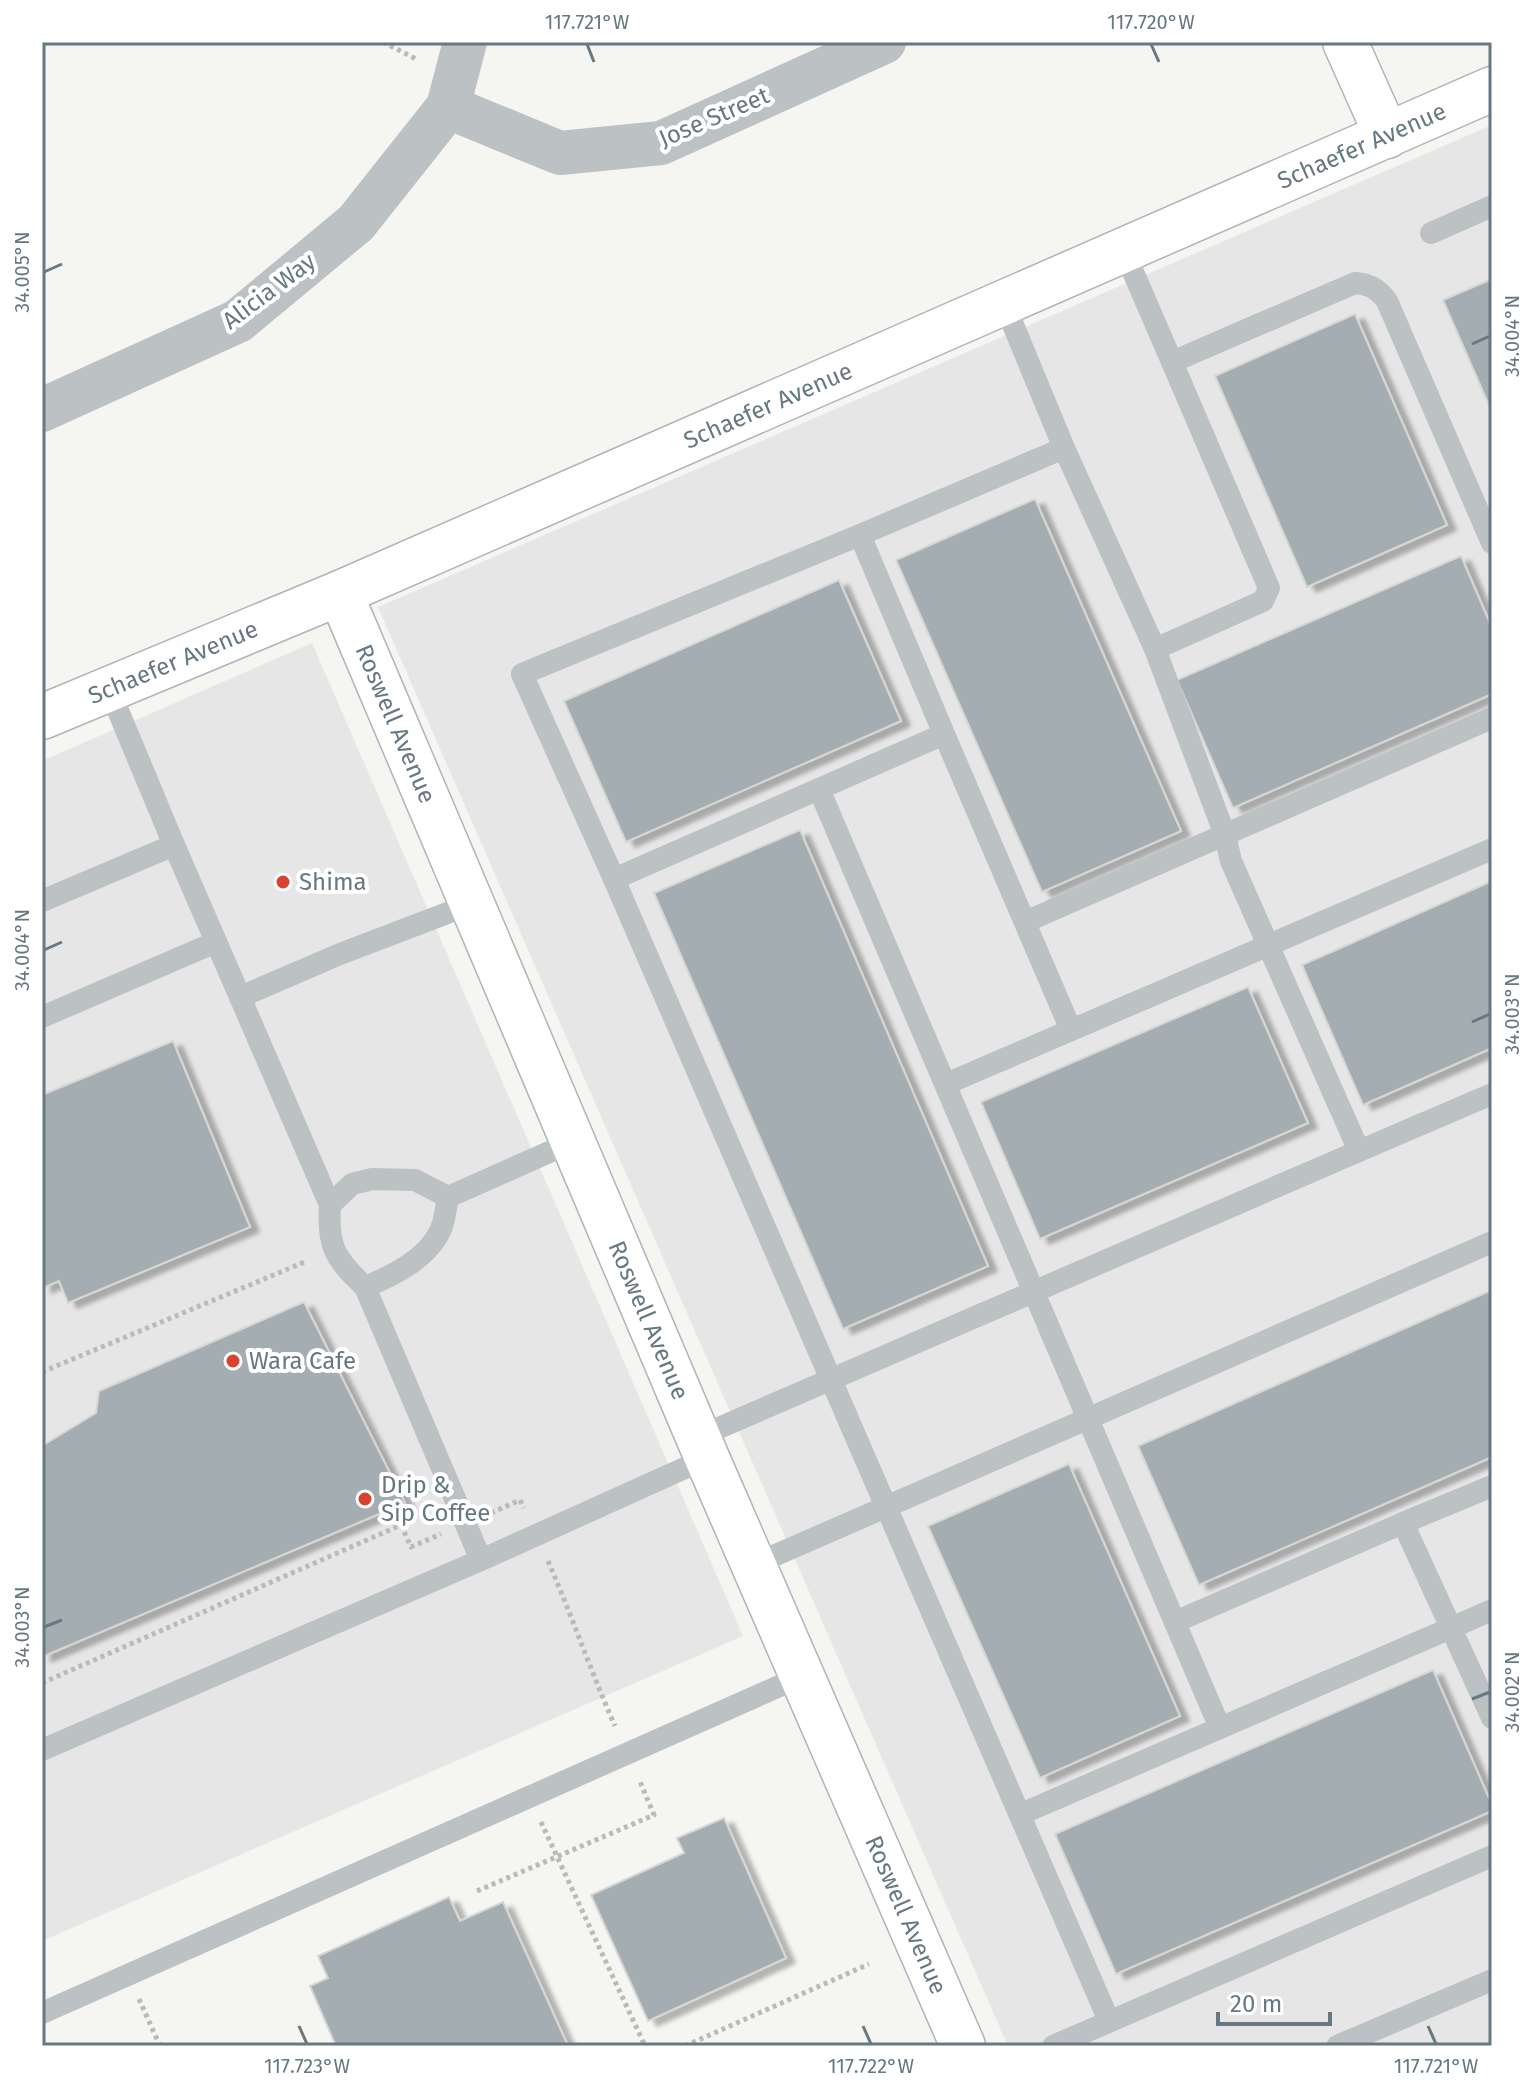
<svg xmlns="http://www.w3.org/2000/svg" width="1534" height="2088" viewBox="0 0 1534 2088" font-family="'Fira Sans',sans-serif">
<defs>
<filter id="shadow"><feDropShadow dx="9" dy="5" stdDeviation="2" flood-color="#0004"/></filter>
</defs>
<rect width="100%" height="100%" fill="#f5f5f2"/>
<g fill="#e5e6e5">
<path d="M1492,125V2046H1008L378,607Z"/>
<path d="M312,643L743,1636L42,1941V761Z"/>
</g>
<g fill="#a4adb1" stroke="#d6d6d4" stroke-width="2" filter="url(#shadow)">
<path d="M1492,279V412L1443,300Z"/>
<path d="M1355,314L1447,525L1307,587L1215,376Z"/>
<path d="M1035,499L1181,831L1042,892L896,560Z"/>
<path d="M1461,556L1492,628V694L1233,808L1177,680Z"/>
<path d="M839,580L901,721L626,842L564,701Z"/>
<path d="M800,830L988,1266L843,1329L654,893Z"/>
<path d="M1492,881V1048L1363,1105L1302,965Z"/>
<path d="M1248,987L1308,1123L1040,1239L981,1102Z"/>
<path d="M173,1041L250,1227L68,1303L59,1281L42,1288V1095Z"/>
<path d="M1492,1290V1457L1199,1585L1138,1446Z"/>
<path d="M304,1302L405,1503L42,1657V1446L96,1413L99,1391Z"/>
<path d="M1069,1464L1180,1716L1040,1778L928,1526Z"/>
<path d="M1433,1670L1492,1805V1811L1116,1974L1055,1834Z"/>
<path d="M724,1818L786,1958L648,2021L591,1895L684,1853L677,1838Z"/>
<path d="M449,1897L460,1921L503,1902L568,2046H336L310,1986L328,1978L318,1956Z"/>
</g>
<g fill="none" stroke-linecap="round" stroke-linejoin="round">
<g stroke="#aeb5b8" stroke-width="47">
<g id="secondary">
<path d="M1345,42L1387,136"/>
<path id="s1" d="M340,593L707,1458L963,2046"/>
<path id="s2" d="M42,717L340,593L1492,89"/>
</g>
</g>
<g stroke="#b8bbbd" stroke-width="5" stroke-dasharray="4 4" stroke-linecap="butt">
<path d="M383,42L418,60"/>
<path d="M42,1372L307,1261"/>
<path d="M491,1513L520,1500L524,1508"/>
<path d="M548,1561C572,1616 591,1672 615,1726"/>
<path d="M42,1683L401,1525L411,1547L441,1534"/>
<path d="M541,1822L645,2046"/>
<path d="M477,1891L654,1815L639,1779"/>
<path d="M139,1999L160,2046"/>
<path d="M685,2046L869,1964"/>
</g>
<g stroke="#bcc1c3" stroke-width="22">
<path d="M1431,233L1492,206"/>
<path d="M1124,251L1172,362L1355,283C1370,284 1378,289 1387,301L1492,543"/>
<path d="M1004,303L1064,448L1155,649L1225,835L1231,861L1359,1151L1492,1094"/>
<path d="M1064,448L860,535L522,674L614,879L1109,2021"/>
<path d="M1155,649L1263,601L1269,588L1172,362"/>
<path d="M109,689L174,845"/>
<path d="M944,734L1071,1030"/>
<path d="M819,789L944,734L860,535"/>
<path d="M614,879L819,789L1220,1728"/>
<path d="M42,901L174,845L240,997"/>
<path d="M471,904L340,954L240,997L330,1205C327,1246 335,1259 365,1287L481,1560"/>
<path d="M1025,922L1492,718"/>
<path d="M42,1017L216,942"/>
<path d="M946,1084L1492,849"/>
<path d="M448,1197L572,1142"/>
<path d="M330,1205L352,1184L372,1179L415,1180L448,1197"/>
<path d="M365,1287C392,1276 428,1259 441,1229C445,1219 446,1207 448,1197"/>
<path d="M698,1437L1359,1151"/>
<path d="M753,1565L1492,1242"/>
<path d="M1492,1610L1451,1628L1492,1718"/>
<path d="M1175,1622L1403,1523"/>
<path d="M42,1750L481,1560L707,1458"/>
<path d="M1021,1814L1451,1628L1403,1523L1492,1486"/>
<path d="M42,2013L802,1676"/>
<path d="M1053,2046L1492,1856"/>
<path d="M1337,2046L1492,1980"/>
</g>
<g stroke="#bcc1c3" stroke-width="44">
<path d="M448,107L560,153L661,143L884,42"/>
<path d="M42,410L238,321L356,223L448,107L465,42"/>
</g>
<use href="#secondary" stroke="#fff" stroke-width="44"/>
</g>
<path fill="none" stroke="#667881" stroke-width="3" d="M587,44L594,62M1151,44L1159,62M44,272L62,264M1472,344L1490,336M44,950L62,942M1472,1022L1490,1014M44,1627L62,1620M1472,1699L1490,1692M299,2026L307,2044M863,2026L871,2044M1428,2026L1436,2044"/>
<g fill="#d74330" stroke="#fff" stroke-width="3">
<circle cx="283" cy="882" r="8"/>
<circle cx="233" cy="1361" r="8"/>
<circle cx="365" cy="1499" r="8"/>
</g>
<g text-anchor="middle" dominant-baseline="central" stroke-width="8" stroke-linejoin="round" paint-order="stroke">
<g font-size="24" fill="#667881" stroke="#fff">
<text transform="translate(714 117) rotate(-23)">Jose Street</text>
<text stroke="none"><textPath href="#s2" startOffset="1438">Schaefer Avenue</textPath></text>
<text transform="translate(269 291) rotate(-37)">Alicia Way</text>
<text stroke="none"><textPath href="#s2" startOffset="790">Schaefer Avenue</textPath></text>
<text stroke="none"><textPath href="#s2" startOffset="142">Schaefer Avenue</textPath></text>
<text stroke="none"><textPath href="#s1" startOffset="142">Roswell Avenue</textPath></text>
<text stroke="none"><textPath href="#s1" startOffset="790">Roswell Avenue</textPath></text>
<text stroke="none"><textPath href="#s1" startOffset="1438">Roswell Avenue</textPath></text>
</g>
<g font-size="24" fill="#667881" stroke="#fff" text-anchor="start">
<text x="299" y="882">Shima</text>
<text x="249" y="1361">Wara Cafe</text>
<text x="381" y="1485">Drip &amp;<tspan x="381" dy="28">Sip Coffee</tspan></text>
</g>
</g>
<rect width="1534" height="2088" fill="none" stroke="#ffffff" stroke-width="88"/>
<path d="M1218 2012v12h112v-12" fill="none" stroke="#667881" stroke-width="4"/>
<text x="1230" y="2012" font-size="24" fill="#667881" stroke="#ffffff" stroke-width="6" paint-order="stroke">20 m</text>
<rect x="44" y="44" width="1446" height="2000" fill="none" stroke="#667881" stroke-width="3"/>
<g font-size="20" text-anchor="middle" fill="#667881">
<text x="587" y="29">117.721°W</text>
<text x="1151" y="29">117.720°W</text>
<text transform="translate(22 272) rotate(-90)" y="7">34.005°N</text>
<text transform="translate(1512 336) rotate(-90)" y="7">34.004°N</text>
<text transform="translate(22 950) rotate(-90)" y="7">34.004°N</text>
<text transform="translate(1512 1014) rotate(-90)" y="7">34.003°N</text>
<text transform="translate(22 1627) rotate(-90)" y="7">34.003°N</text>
<text transform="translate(1512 1692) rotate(-90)" y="7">34.002°N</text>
<text x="307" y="2073">117.723°W</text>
<text x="871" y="2073">117.722°W</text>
<text x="1436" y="2073">117.721°W</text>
</g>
</svg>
